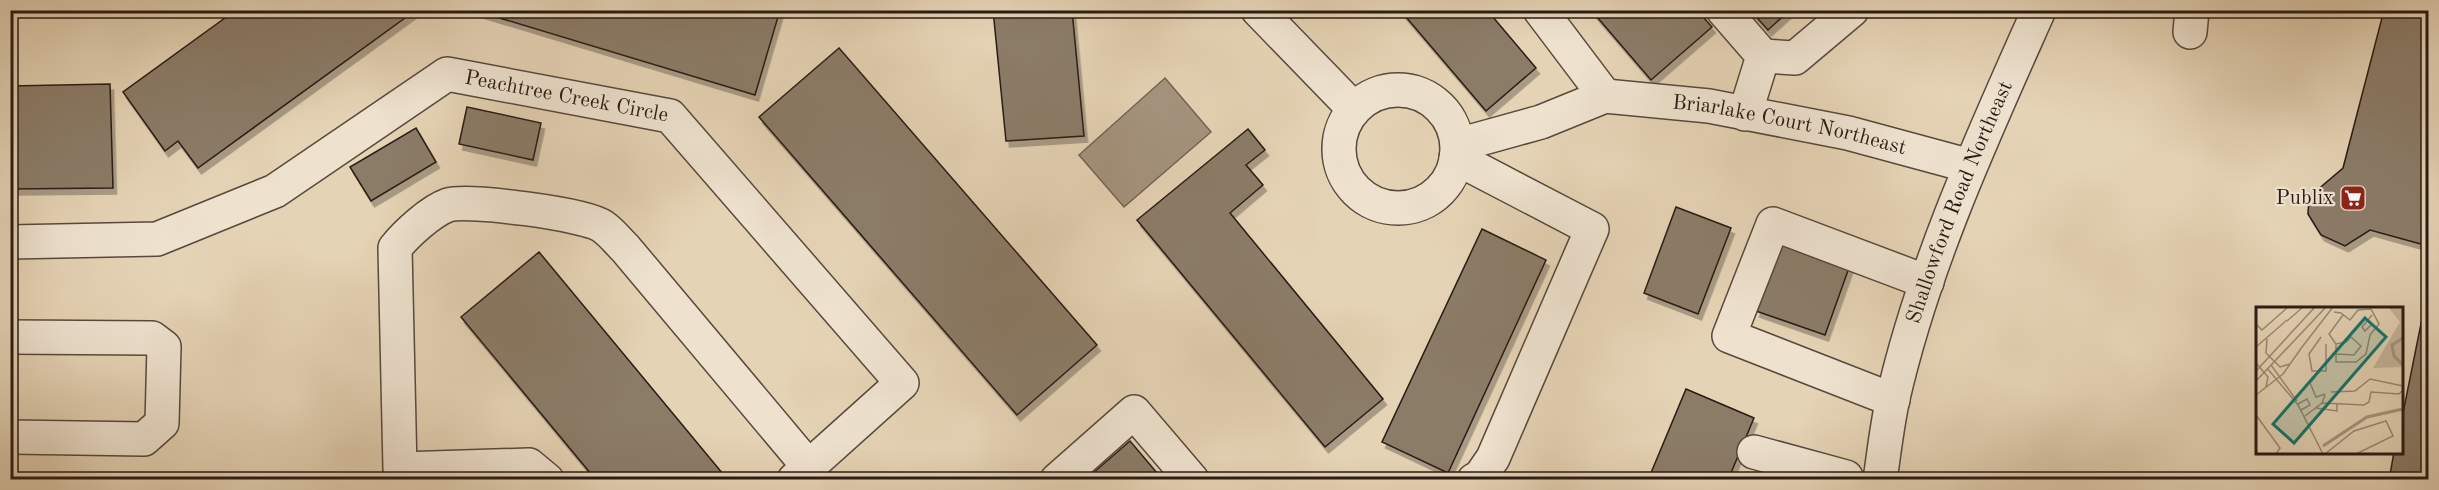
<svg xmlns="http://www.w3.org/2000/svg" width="2439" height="490" viewBox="0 0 2439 490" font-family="'Old Standard TT',serif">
<defs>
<filter id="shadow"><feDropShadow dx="3.5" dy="6" stdDeviation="0" flood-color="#0004"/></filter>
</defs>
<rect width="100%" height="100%" fill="#e5d3b5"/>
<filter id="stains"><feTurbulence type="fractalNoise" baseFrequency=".00333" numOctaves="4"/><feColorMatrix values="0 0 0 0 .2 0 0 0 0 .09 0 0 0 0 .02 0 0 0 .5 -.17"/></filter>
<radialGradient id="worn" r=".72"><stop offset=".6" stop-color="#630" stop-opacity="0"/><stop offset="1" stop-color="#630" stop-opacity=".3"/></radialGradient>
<path fill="#a5947f" stroke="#736455" stroke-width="1.5" d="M1165,78L1211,132L1124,207L1079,155Z"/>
<g fill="#8b7b68" stroke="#291b15" stroke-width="1.5" filter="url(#shadow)">
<path d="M236,10H416L198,168L178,141L165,151L123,92Z"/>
<path d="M473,10H780L755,95Z"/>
<path d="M993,10H1072L1084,136L1006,141Z"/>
<path d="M1400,10H1487L1536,68L1486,111Z"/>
<path d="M1591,10H1697L1712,27L1651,80Z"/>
<path d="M1750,10H1790L1768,30Z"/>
<path d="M2384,10H2428V246L2370,230L2345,246L2321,235L2308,214L2309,197L2343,168Z"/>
<path d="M839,48L1097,345L1017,415L759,117Z"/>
<path d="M110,84L113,188L10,189V86Z"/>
<path d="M467,107L541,123L533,160L459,144Z"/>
<path d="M416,128L436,162L371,201L350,167Z"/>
<path d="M1248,129L1265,150L1246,165L1263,185L1230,213L1383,399L1325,447L1137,220Z"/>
<path d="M1676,207L1731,228L1698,314L1644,293Z"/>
<path d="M1482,229L1546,260L1448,473L1382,442Z"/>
<path d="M1780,240L1850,265L1825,335L1756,311Z"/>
<path d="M539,252L728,480H596L461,317Z"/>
<path d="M2428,289V480H2389L2394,452H2402V418Z"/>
<path d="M1686,389L1754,418L1728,480H1648Z"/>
<path d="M1130,441L1163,480H1085Z"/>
</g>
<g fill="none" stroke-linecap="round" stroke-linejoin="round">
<g stroke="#58493d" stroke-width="36">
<g id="minor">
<path d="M1258,10L1354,109"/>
<path d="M1540,10L1605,96"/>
<path d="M1723,10L1763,56L1745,114"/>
<path d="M2190,32L2192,10"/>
<path d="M1763,56L1795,58L1852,10"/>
<circle cx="1398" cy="149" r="59"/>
<path id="s1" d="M1458,145L1541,122L1605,96L1709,106L1848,133L1970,166"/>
<path d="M1456,158L1592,229L1493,458L1480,477L1474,480"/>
<path id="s2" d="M10,242L157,239L275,191L447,74L670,116L902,383L794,480"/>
<path d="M10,337L152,338L164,347L162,423L144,439L10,437"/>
<path d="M1893,400L1729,336L1773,224L1927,282"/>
<path d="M1754,452L1846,477"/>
<path d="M547,480L529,465L400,469L395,248C406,234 431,211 448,205C468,199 585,214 602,226C610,231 618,241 625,248L808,466"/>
<path d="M1057,480L1134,412L1192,480"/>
<path id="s3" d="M1880,480C1884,453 1887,425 1893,398C1924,263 1983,136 2039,10"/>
</g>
</g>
<use href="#minor" stroke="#eee2cf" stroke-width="33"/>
</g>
<defs>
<g id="supermarket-square" transform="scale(1.35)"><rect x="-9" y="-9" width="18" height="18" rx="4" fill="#8f2418" stroke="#eee2cf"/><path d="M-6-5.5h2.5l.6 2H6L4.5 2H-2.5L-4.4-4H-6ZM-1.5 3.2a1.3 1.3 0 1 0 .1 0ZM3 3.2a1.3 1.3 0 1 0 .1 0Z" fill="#fff"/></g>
</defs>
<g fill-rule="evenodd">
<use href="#supermarket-square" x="2353" y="198"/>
</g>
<g text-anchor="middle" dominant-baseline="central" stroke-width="4.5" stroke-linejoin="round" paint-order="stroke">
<g font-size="21" fill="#291b15" stroke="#eee2cf">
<text stroke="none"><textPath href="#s2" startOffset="604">Peachtree Creek Circle</textPath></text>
<text stroke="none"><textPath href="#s1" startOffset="342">Briarlake Court Northeast</textPath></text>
<text stroke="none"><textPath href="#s3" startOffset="290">Shallowford Road Northeast</textPath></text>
</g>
<g font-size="21" fill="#291b15" stroke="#eee2cf" text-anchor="end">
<text x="2334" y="198">Publix</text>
</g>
</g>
<g transform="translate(2256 307)">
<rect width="147" height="147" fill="#e5d3b5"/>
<path d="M132,0H147V60L117,61L144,15Z" fill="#c5b49a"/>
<path fill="none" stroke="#a5947f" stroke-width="3" d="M147,31L136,38L138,49L147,58M67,139L111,110L147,102"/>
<path fill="none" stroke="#9a8975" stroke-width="1.5" d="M78,5L85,6L94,13L102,3L115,2L123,17L114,28L110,47L100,55H80V37L73,27L87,8M112,13L116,17L109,24L106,20L116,8M31,14L47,0M0,17L6,23L32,0M65,30L53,47L56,64H70V37M11,32L10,46L24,60L34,57M80,37L90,35L95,30L105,39L98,48L80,47M0,40L31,13M43,44L77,0M0,56L12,70L10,80M15,58L41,94M11,61L42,98L67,147M0,64L59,0M59,70L54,76L60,90L69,87M0,74L70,0M75,85L99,84L114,72L147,79M0,88L27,67L44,43M66,96L108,98L113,95L115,85L143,87L147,83M42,97L51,92L54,98L45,103M60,101L81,104V97M0,108L24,141L20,147M49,109L66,96L69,88M69,147L98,124L130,114L137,129L100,147"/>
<path fill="#0f766e" fill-opacity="0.15" stroke="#0f766e" stroke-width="3" d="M109,11L130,30L38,136L17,117Z"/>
<rect width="147" height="147" fill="none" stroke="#291b15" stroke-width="3"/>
</g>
<rect width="2439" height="490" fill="none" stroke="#e5d3b5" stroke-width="36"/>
<rect x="12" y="12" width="2415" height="466" fill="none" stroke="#291b15" stroke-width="3"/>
<rect x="18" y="18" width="2403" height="454" fill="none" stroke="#291b15" stroke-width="1.5"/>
<rect width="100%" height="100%" filter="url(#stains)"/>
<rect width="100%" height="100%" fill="url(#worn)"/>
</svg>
